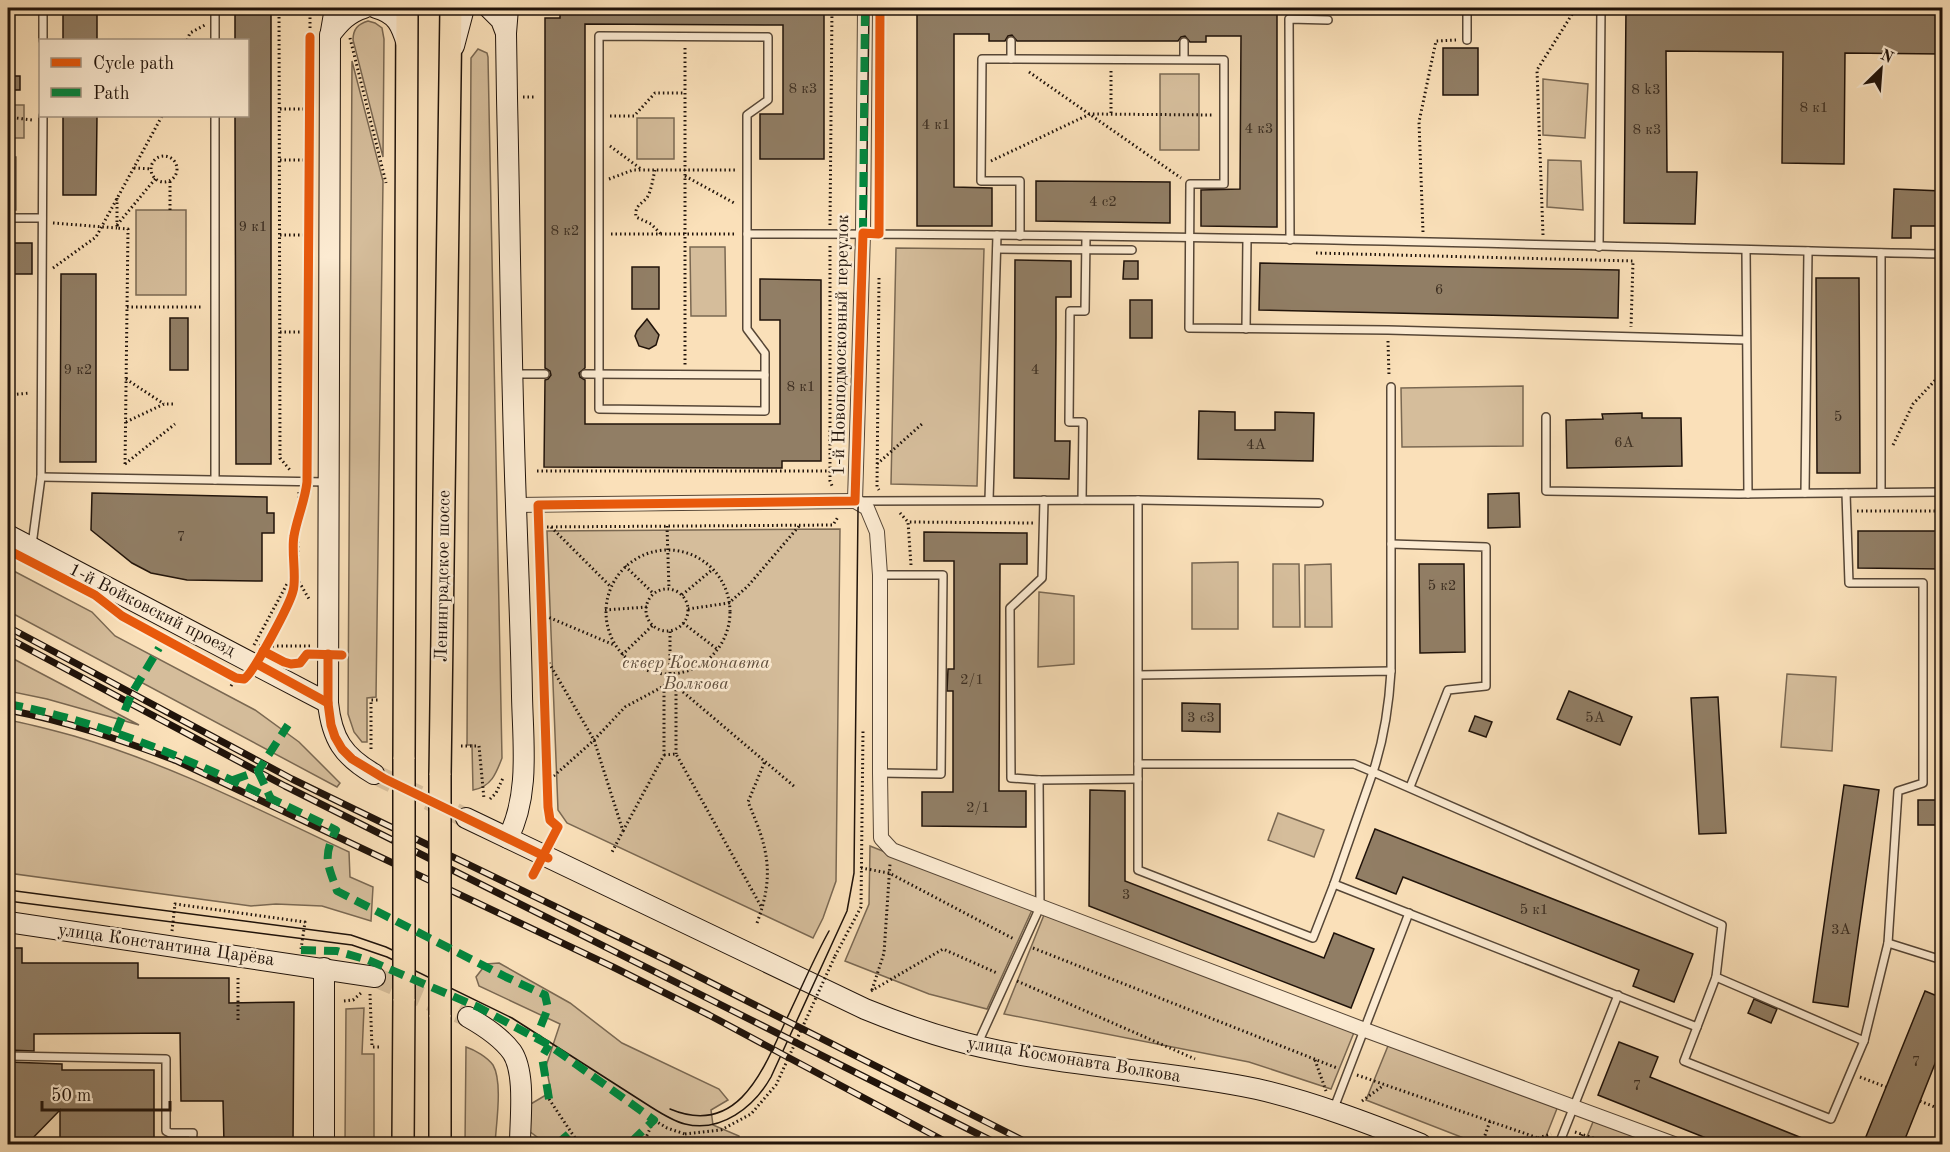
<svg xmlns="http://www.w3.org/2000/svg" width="1950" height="1152" viewBox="0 0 1950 1152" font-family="'Old Standard TT',serif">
<rect width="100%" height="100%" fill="#fae0b9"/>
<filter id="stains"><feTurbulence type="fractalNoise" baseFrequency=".00333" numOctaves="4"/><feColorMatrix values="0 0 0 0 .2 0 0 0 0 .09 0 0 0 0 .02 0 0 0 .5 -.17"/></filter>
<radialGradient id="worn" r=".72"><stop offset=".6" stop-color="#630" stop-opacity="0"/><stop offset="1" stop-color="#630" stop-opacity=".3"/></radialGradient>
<g fill="#d5bd9b" stroke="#7a6852" stroke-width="1.5">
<path d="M368,21L375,23L382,28L384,39L383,157L353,40C353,29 358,24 368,21Z"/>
<path d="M478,49L487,53L488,57L502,758C496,774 491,787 473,790L472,745H467L471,58Z"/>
<path d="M352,61L383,181L376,697L367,698V742H362L354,732L348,714Z"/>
<rect x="1160" y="74" width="39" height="76"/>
<path d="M1543,79L1588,84L1585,138L1543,135Z"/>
<rect x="8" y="105" width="16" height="33"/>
<rect x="637" y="118" width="37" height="41"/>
<rect x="8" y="157" width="8" height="53"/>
<path d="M1548,160L1581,161L1583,210L1547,207Z"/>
<rect x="136" y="210" width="50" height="85"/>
<path d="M690,247H725L726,316H691Z"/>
<path d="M896,248L984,249L977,486L891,484Z"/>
<path d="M1523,386V446L1402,447L1401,388Z"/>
<path d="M840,529L836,881L823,918L813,938L567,823L558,810L547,531Z"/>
<path d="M1238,562V629H1192V563Z"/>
<path d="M1273,564H1299L1300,627H1273Z"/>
<path d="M1331,564L1332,627H1305V565Z"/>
<path d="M8,568L92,612L115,636L255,710L299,742L340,783L337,787L8,611Z"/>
<path d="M1039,592L1074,596V664L1038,667Z"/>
<path d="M8,656L139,725L47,699L8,691Z"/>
<path d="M1787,674L1836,677L1832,751L1781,747Z"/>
<path d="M8,720C30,724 52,730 74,736C170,764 259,810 349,852L350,877L373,887L371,921L322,906L276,904L251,906L8,873Z"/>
<path d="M1278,813L1324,830L1314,857L1268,840Z"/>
<path d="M870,846L1032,910L987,1009L929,994L845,961L869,904Z"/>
<path d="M1044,915L1355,1030L1331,1089L1249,1062L1004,1014Z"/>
<path d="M499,963L570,1003L622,1043L719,1089L728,1100L711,1110L713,1125L739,1136L740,1144H586L581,1139L544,1142L529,1131V1105L551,1092L546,1066L560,1024L479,986L476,977L486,964Z"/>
<path d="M364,1008L362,1054H374V1144H345L346,1009Z"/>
<path d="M1390,1041L1558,1106L1543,1144H1479L1366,1100Z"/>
<path d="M466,1047C475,1050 487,1057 493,1065C503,1082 496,1125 495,1144H465Z"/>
<path d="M1595,1117L1665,1144H1584Z"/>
</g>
<g fill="#917e65" stroke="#20130a" stroke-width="1.5">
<rect x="63" y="8" width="34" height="32"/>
<path d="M235,8H271V464H236L235,116H248V40H235Z"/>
<path d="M560,8H824V159H760V114H783V25L585,24V368L579,373L580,377L585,380V424H780V320H760V279L821,280V461H782V468L544,467L545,380L548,379L551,375L550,371L545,368V18H560Z"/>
<path d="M917,8H1277V227L1201,226V190L1240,189L1241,36H1206V42H1190L1185,36L1181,37L1178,41H1017L1012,35L1008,36L1005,41H989V34H954V187L992,188V226H917Z"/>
<path d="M1626,8H1942V54L1845,53L1844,164L1782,163L1783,52L1666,51L1667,172H1697L1695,224L1624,223Z"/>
<rect x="1443" y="48" width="35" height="47"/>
<rect x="8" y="76" width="12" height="14"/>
<path d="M63,116H97L96,195H63Z"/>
<path d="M1036,181L1170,182V223L1036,221Z"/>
<path d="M1894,189L1942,191V226H1911V238H1892Z"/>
<rect x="8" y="243" width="24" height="31"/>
<path d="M1015,260L1071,261V297H1056V337L1055,441H1070L1069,479L1014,478Z"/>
<path d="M1124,261H1138V279H1123Z"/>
<path d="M1260,263L1619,270L1618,318L1259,310Z"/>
<rect x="632" y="267" width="27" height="42"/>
<path d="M61,274H96V462H60Z"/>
<path d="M1816,278H1859L1860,473H1817Z"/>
<rect x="1130" y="300" width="22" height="38"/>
<rect x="170" y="318" width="18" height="52"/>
<path d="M647,319L659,335L656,345L649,349L639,346L635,336L637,331Z"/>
<path d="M1199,411L1235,412V430H1275V412L1314,413L1313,461L1198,459Z"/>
<path d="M1642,413V418H1681L1682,466L1567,468L1566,420L1603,419L1602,414Z"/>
<path d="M92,493L267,497V513H274V533H262V581L187,580L151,573L132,563L91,530Z"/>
<path d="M1519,493L1520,527L1488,528V494Z"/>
<path d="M1858,531H1942V569L1858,568Z"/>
<path d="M924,532L1027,533V564H1000L999,791H1026V827L922,826V792H953V691H947L948,669H954V561H924Z"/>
<path d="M1419,564H1464L1465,652L1420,653Z"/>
<path d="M1569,691L1632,717L1620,745L1557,719Z"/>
<path d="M1718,697L1726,833L1699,834L1691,698Z"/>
<path d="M1182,703L1220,704V732L1182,731Z"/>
<path d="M1475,716L1492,722L1486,737L1469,731Z"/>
<path d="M1844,785L1879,790L1848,1007L1813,1002Z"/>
<path d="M1090,790L1125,791V881L1324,958L1334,933L1374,949L1351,1008L1089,906Z"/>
<rect x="1918" y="800" width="24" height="25"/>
<path d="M1375,829L1693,954L1674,1002L1633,986L1639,970L1403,877L1396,894L1356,878Z"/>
<path d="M8,948H22V963H138V978H229V1003L294,1002L293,1144H224L223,1101H181L180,1033L34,1034V1051L8,1050Z"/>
<path d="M1925,991L1942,998V1046L1903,1144H1863Z"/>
<path d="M1754,999L1777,1009L1771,1023L1748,1013Z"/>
<path d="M1619,1042L1658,1057L1650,1077L1817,1144H1721L1598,1095Z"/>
<path d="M8,1062L62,1064V1070H154V1144H60V1110L27,1144H8Z"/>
</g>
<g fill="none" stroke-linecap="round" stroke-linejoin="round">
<g stroke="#d9c19f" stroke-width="20" stroke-dasharray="20 10" stroke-linecap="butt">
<path d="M374,774L466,818"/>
<path d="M375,977L468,1017"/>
</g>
<g stroke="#564636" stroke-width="10">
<g id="lane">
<path d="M215,8V40"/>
<path d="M599,36L768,37V100L747,115V329L765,353V411L599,409Z"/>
<path d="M43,40V8"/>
<path d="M1467,40V8"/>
<path d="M1011,41V59H982L981,181H1020V236"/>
<path d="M1011,59L1224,60V184H1190L1189,328L1388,330L1746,340"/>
<path d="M1184,59V42"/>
<path d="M215,116V480"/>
<path d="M8,218H42"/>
<path d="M747,234C1145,233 1544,245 1942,254"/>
<path d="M1290,240L1289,19L1328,20"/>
<path d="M1599,247L1601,8"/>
<path d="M997,249L1132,250"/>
<path d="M1746,250L1748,494"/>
<path d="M1881,253V492"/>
<path d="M1246,329L1247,239"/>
<path d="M514,374H545"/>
<path d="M585,374L765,375"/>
<path d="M1391,387V671"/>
<path d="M1546,417V491L1739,494L1942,492"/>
<path d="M41,477L327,482"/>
<path d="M1805,493L1808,251"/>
<path d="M1846,493L1849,583H1923V783L1898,791L1888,943"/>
<path d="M989,500L997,235"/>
<path d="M1082,500L1083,422H1069L1070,311H1085L1086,237"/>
<path d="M1138,500L1319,503"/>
<path d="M861,501L1138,500V675L1391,671C1389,706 1384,739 1373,772L1722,925L1716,977L1697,1027L1334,884L1373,772L1354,764H1138V675"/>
<path d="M1391,544L1486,547V686L1448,690L1410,787"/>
<path d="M32,545L41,477L43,116"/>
<path d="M1138,764V870L1313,938L1334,884"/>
<path d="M880,773L941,774L943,575H880"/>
<path d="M1039,780L1138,779"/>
<path d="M1716,977L1864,1041L1888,943L1942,960"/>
<path d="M1697,1027L1684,1061L1831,1119L1864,1041"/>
<path d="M978,1043L1040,907L1039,780L1011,778L1010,608L1042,578L1044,500"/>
<path d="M8,1056L166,1059V1131L170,1133H193L192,1144"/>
<path d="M1334,1108L1409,913"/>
<path d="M1559,1144L1618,995"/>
</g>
</g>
<g stroke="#564636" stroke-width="16">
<g id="street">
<path d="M855,501L867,508L877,532L880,575V773L881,838L892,850L1365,1030L1674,1144"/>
<path d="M855,501L863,233L865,8"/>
<path d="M516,505L855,501"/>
</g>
</g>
<g stroke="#20130a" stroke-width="22">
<g id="secondary">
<path d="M335,8L330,37L328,703C332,739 343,756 374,774"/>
<path d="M376,8C397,14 401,25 407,44"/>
<path d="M489,8L501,20L506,33"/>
<path d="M330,35C340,22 348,13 364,8"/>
<path d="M454,46L464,8"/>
<path d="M8,535L328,703"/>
<path d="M466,818L865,1009C909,1027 954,1042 1000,1051C1085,1068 1172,1071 1257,1089C1313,1102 1368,1123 1421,1144"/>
<path d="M508,838C530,795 523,743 522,696C521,632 518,569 516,505C511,370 510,233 507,98L506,33L508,8"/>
<path d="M8,922L375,977"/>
<path d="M324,968V1144"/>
<path d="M468,1017C484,1026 501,1037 512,1052C526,1073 520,1119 520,1144"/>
</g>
</g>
<g stroke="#20130a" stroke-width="24">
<g id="primary">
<path d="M404,759L407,8"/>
<path d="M440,775L451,8"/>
<path d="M403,1144L404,999"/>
<path d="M440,1144V1015"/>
</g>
</g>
<g stroke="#20130a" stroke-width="3" stroke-dasharray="1.5 3" stroke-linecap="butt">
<path d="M279,8L280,458L290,470"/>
<path d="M528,8L529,11H538V8"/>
<path d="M310,37V8"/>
<path d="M350,38L386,183"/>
<path d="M187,40L190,33L205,25"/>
<path d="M685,48V365"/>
<path d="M1111,71V114"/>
<path d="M1029,72L1181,178"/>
<path d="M523,97H535"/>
<path d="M280,109H308"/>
<path d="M610,116H634L655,93H685"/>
<path d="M8,117L32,120"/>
<path d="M610,146L641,169"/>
<circle cx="164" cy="169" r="13"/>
<path d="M280,160H308"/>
<path d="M991,161L1090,114L1214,115"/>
<path d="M134,168L152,169"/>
<path d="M655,170C653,178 652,186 649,194C645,204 634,203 636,217L651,224L661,234"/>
<path d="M685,176L736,204"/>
<path d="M609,179L633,170H736"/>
<path d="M117,198V228L128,229L125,467"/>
<path d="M170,210V180"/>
<path d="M53,223L117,228"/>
<path d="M117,225L156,178"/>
<path d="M830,225L832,8"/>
<path d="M1423,232L1419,122L1436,41L1456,40"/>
<path d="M611,234H736"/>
<path d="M280,235H308"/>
<path d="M1543,235L1537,70L1576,8"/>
<path d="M830,246V481L833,488"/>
<path d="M1316,253L1633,261L1631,327"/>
<path d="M53,268L96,237L162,116"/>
<path d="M879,278L877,487L879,490"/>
<path d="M127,307H203"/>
<path d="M280,332H308"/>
<path d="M1388,341L1389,376"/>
<path d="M126,379L164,404"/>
<path d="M8,395L30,393"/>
<path d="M126,422L164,404H175"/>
<path d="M1893,445L1913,404L1942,373"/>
<path d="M125,464L175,424"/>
<path d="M877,464L923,423"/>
<path d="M537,471H830"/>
<path d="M299,492L298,580L309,599"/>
<path d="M1857,511H1942"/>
<path d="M900,513L908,522"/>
<path d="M667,526L669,589"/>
<path d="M538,527L833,525L838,517"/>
<path d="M551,527L610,586"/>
<circle cx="668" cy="612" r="62"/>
<path d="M911,565L908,522L1033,523"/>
<path d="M625,566L654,594"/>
<circle cx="667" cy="610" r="21"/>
<path d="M682,595L713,569"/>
<path d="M688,609L729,603L748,586L800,525"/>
<path d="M605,610L647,607"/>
<path d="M541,614L614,645"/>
<path d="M683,623L717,649"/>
<path d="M254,645L287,584L298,580"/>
<path d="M259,646H310"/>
<path d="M542,651L594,740L623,831L611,854"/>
<path d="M622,655L653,625"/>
<path d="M304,660L309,648"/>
<path d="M670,674L676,686L795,787"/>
<path d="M231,686L238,674"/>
<path d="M461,746H479L484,799"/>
<path d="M371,749V700H380"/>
<path d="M664,755L676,754L762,908"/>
<path d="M547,782L594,740L625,707L664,686L670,674V630"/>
<path d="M490,799L496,793L503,778"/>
<path d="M623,831L664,755V686H676V754"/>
<path d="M861,868L889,873L1014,939"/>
<path d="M757,923C775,874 768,848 748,802L765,761"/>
<path d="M172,931L175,904L305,922L301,949"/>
<path d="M1033,948L1337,1068"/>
<path d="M835,956L861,907L863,730"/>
<path d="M1017,981L1195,1059"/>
<path d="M872,990L884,953L890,864"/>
<path d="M871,991L943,949L997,973"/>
<path d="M370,994L372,1047H381"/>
<path d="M344,1001L353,1000L361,993"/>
<path d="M238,1020V977"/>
<path d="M1315,1060L1326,1091"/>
<path d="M1357,1075L1538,1138L1545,1144"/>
<path d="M1860,1077L1886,1087"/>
<path d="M549,1099L579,1144"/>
<path d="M1362,1101L1384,1085"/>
<path d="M1920,1101L1942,1110"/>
<path d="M1575,1132L1611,1144"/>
<path d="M1538,1138L1551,1134"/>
<path d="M643,1144L654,1120L667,1128L685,1134"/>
<path d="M1482,1144L1490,1121"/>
<path d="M1578,1144L1582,1134"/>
<path d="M1939,1144L1942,1135"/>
</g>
<use href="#lane" stroke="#fcebd2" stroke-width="7"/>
<use href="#street" stroke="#fcebd2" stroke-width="14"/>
<use href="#secondary" stroke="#fcebd2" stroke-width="20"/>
<use href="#primary" stroke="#fae0b9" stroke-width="21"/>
<g stroke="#20130a" stroke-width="1.5">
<path d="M8,890L351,935L386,947L403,955"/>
<path d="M8,901L352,945L387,957L512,1018L651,1107C662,1114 673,1121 685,1124C721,1133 754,1107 771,1077L847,911L854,873L858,510L866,233L869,8"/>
<path d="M670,1109C739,1138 764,1068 787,1018C801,989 813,960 829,931"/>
</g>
<g stroke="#20130a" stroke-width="7">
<g id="rail">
<path d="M8,627L292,779L672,963L1030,1144"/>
<path d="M8,638L285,786L998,1144"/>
<path d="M8,710C66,721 121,740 177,761L613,967L709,1015L950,1144"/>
</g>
</g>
<use href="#rail" stroke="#fcebd2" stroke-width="4.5" stroke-dasharray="14" stroke-linecap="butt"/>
<g stroke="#20130a" stroke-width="24" stroke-linecap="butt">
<g id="primary-bridge">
<path d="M440,775V1015"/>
<path d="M404,999V759"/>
</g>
</g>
<path stroke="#20130a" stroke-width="3" stroke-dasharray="1.5 3" stroke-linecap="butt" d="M685,1134L721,1130L751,1114L776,1085L835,956"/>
<use href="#primary-bridge" stroke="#fae0b9" stroke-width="21"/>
<g stroke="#00873e" stroke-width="8" stroke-dasharray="15 8" stroke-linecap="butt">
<path d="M863,233L865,8"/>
<path d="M8,704C125,726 229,778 336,830C322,858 328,864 337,891L506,977L545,995L548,1008L536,1038"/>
<path d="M116,732L132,693L159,648"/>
<path d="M258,771L271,799"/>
<path d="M233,780L258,771L288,725"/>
<path d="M301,950L337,951L368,960L478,1007L549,1045L654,1120L629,1144"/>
<path d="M549,1099L542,1057L549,1045"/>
<path d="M557,1144L571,1132"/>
</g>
<g stroke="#fcebd2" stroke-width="13">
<g id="cycleway">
<path d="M8,550L95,595L122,616L236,678L244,679C253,674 290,604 293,591C297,578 291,551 294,536C297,518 305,501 307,482L310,37"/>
<path d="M263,651L284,662L291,664L300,663L307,654L342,655"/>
<path d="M328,654V703L331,725L335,737L342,749L352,759L385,779L548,858"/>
<path d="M257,664L328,703"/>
<path d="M533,875L558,827L550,820L548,807L538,505L855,501L863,233L879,234L880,8"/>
</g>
</g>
<use href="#cycleway" stroke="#e8590c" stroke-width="9"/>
</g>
<g text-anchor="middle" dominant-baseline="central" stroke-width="5" stroke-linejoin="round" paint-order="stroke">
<g font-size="15" fill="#3c2e21">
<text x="803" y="89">8 к3</text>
<text x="1646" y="90">8 k3</text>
<text x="1814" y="108">8 к1</text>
<text x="936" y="125">4 к1</text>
<text x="1259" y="129">4 к3</text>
<text x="1647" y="130">8 к3</text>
<text x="1103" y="202">4 с2</text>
<text x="253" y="227">9 к1</text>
<text x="565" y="231">8 к2</text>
<text x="1439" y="290">6</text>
<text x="78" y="370">9 к2</text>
<text x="1035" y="370">4</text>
<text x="801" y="387">8 к1</text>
<text x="1838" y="417">5</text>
<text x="1624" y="443">6А</text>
<text x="1256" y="445">4А</text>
<text x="181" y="537">7</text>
<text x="1442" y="586">5 к2</text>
<text x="972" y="680">2/1</text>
<text x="1201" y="718">3 с3</text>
<text x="1595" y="718">5А</text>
<text x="978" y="808">2/1</text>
<text x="1126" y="895">3</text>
<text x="1534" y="910">5 к1</text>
<text x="1841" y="930">3А</text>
<text x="1916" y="1062">7</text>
<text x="1637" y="1086">7</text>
</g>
<g font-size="18" fill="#20130a" stroke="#fcebd2">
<text transform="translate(841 345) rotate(-89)">1-й Новоподмосковный переулок</text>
<text transform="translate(443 576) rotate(-89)">Ленинградское шоссе</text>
<text transform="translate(152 610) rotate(27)">1-й Войковский проезд</text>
<text transform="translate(166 945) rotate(8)">улица Константина Царёва</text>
<text transform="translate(1074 1060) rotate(9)">улица Космонавта Волкова</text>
</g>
<g font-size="18" font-style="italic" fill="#5f4e3d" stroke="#fcebd2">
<text x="696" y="663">сквер Космонавта<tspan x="696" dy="21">Волкова</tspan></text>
</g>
</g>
<rect width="1950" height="1152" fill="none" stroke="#fae0b9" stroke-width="30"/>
<rect x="9" y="9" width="1932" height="1134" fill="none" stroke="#20130a" stroke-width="3"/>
<rect x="15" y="15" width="1920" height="1122" fill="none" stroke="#20130a" stroke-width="1.5"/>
<rect x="39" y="39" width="210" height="78" fill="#fcebd2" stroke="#a49582" stroke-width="1.5"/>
<rect x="51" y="58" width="30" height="9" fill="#e8590c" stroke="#a49582" stroke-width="1.5"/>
<text x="93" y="69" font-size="18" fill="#20130a">Cycle path</text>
<rect x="51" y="88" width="30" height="9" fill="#00873e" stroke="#a49582" stroke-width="1.5"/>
<text x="93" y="99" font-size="18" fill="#20130a">Path</text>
<g transform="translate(1881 69) rotate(25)" stroke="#fcebd2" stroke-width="4.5" paint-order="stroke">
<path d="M0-4.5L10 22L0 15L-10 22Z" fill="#20130a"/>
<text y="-9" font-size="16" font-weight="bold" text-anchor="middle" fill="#20130a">N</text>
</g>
<path d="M42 1101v9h128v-9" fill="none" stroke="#20130a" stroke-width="3"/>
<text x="51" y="1101" font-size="18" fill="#20130a" stroke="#fcebd2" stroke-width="4.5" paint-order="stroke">50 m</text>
<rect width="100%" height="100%" filter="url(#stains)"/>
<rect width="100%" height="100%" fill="url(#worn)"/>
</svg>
